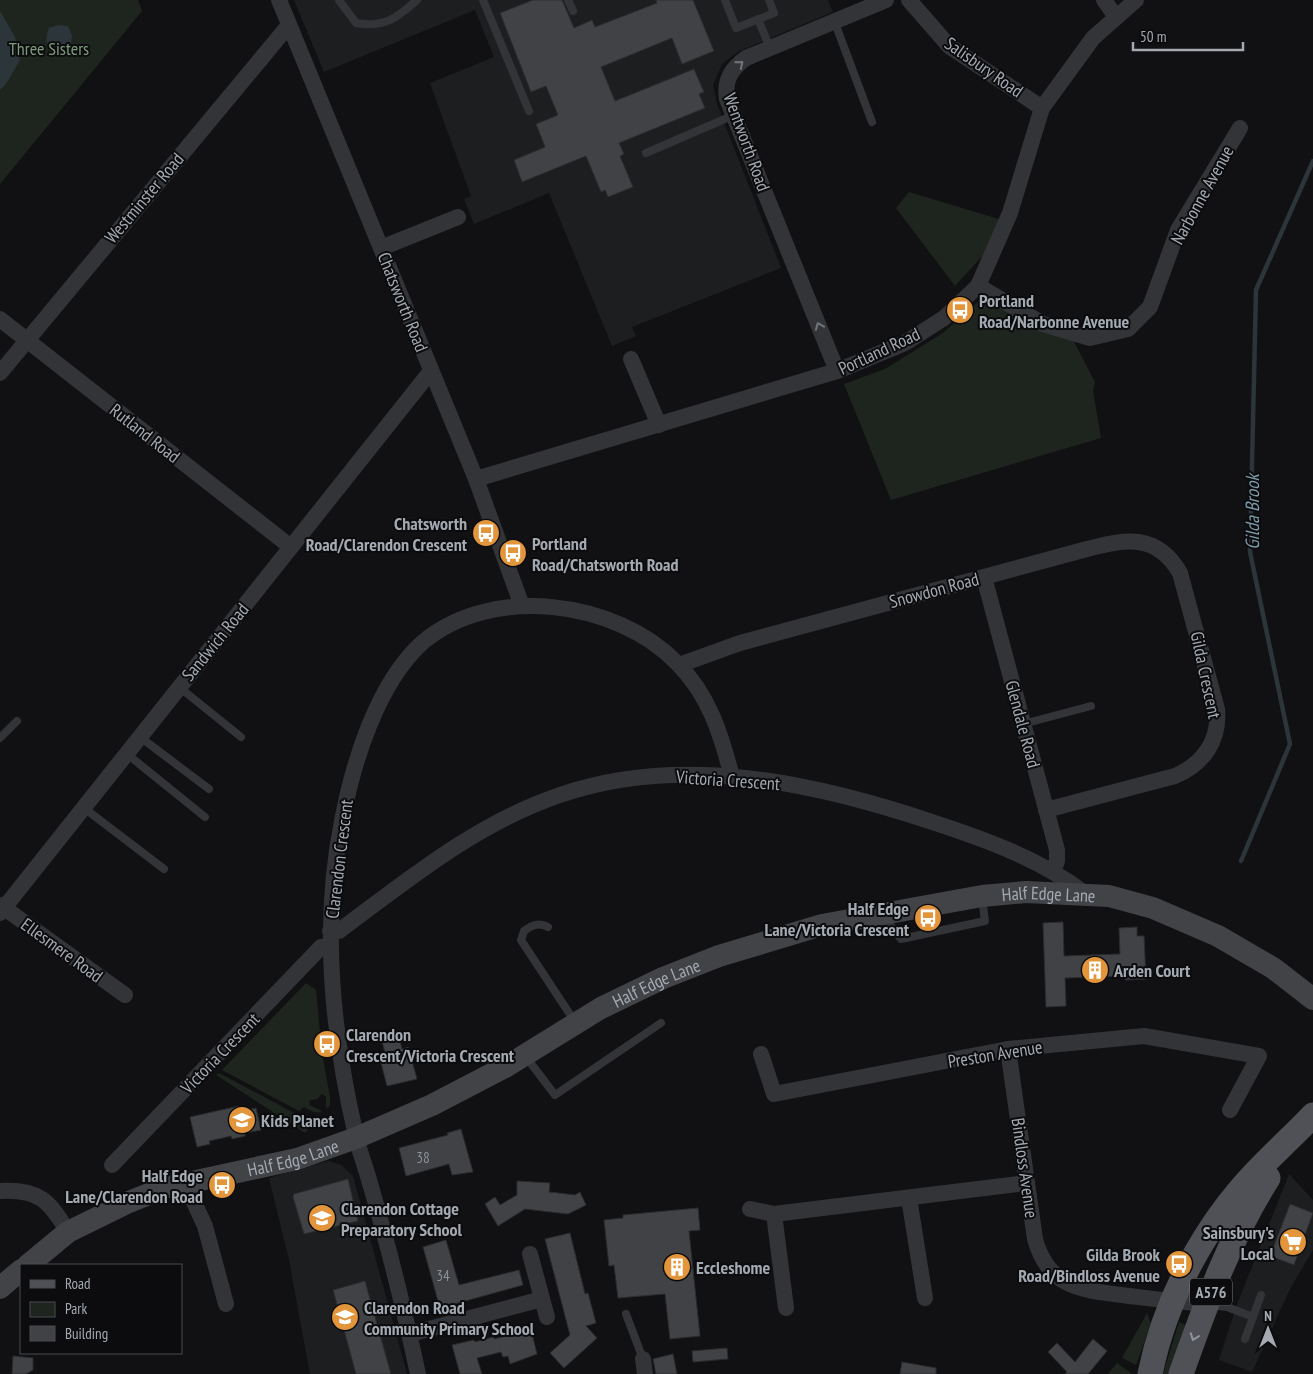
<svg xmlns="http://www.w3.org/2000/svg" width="1313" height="1374" viewBox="0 0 1313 1374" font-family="'PT Sans Narrow',sans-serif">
<rect width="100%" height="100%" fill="#111113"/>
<g fill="#1d1e1f">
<path d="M294,0H828L833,12L739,51L722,64L713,85L717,104L781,268L632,327L636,336L612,346L549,193L474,224L464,199L471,196L430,83L494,57L475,10L324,72Z"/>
<path d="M328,1161L341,1165L353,1176L407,1374H310L289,1260L269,1178Z"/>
<path d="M1289,1174L1313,1200V1250L1290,1289L1252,1372L1219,1360L1236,1307Z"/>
</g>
<g fill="#1e251e">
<path d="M0,0H138L142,11L0,184Z"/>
<path d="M909,192L1002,220L986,252L955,286L896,208Z"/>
<path d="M980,300L1073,340L1095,382L1093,391L1101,438L891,500L844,384L885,369L943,333Z"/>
<path d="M306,983L316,990L322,1053L330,1097V1105L326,1109V1097L322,1094L317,1099L310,1100L309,1105L322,1111C316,1115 310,1110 304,1107L299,1111L222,1070Z"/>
<path d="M219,1073L313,1123L305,1133L216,1075Z"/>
<path d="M1147,1313L1151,1324L1136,1365L1122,1358Z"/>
<path d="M1179,1322L1189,1327L1170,1374H1163Z"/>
<path d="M1117,1363L1132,1374H1108Z"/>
</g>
<g fill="#2c353a">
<path d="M0,11L15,37L20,60L6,84L0,90Z"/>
<path d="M58,25L68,26L72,36L70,53L63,57L54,56C47,47 44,39 49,28Z"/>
</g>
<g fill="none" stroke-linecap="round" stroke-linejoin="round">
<path stroke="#2c353a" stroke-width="4.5" d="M1241,861L1290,744L1250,552L1256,290L1313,161"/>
</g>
<g fill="#404245" stroke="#2b2c2e">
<path d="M533,0H562L574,28L592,20L595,27L657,3L656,0H693L714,51L682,64L672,38L601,67L615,101L694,69L704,92L699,94L705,108L619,143L624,154L620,156L633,187L608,197L605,190L601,192L586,156L522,182L514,160L545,147L536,124L558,115L546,86L531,92L500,13Z"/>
<path d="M1063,922L1064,956L1120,954L1119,928L1137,927V936H1144L1146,979L1125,980V976L1065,978L1066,1006L1046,1007L1043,923Z"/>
<path d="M399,1037L402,1049L408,1047L417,1079L387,1086L379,1055L385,1053L382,1041Z"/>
<path d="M239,1106L240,1112L256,1108L261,1130L245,1133V1136L232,1139L231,1136L209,1141L210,1144L197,1147L190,1117Z"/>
<path d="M461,1129L473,1172L452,1175L449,1164L406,1176L399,1148L448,1135L447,1133Z"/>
<path d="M348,1179L358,1221L304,1234L293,1197L294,1194Z"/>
<path d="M517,1181L550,1183L549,1192L575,1195L580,1192L586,1205L568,1214L525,1209L498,1226L485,1204L495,1197L500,1205L517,1195Z"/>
<path d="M1290,1204L1313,1213L1294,1265L1270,1256Z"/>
<path d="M698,1208L700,1230L689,1231L700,1336L670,1339L665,1294L618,1298L614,1265L609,1266L604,1220L623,1218V1215Z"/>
<path d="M570,1233L585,1294L588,1293L596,1323L586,1326L597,1338L564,1368L550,1353L570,1335L545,1239Z"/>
<path d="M446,1240L459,1285L519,1270L523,1285L440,1308L423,1247Z"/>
<path d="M365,1281L391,1374H356L333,1290Z"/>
<path d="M531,1330L537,1354L510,1364L508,1356L503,1357L501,1352L477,1358L482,1374H460L452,1345L474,1340L475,1342L493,1337L494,1339Z"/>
<path d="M1093,1339L1107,1351L1088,1374H1065L1067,1372L1048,1352L1057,1343L1075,1362Z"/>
<path d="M727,1348L728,1359L693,1362L692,1351Z"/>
<path d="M673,1354L677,1374H656L653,1359Z"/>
<path d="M13,1356L33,1358V1370L26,1374H12Z"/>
<path d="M902,1362L936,1368V1374H900Z"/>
</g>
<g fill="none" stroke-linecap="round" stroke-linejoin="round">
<g stroke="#333437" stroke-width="8">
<path d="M339,0L356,23C384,28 397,18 417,0"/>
<path d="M483,0L529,111"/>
<path d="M568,0L573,11"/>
<path d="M725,0L736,28L774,13L769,0"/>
<path d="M758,19L770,48"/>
<path d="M835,23L872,122"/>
<path d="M646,153L734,115"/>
<path d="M179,687L241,737"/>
<path d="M1023,724L1091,706"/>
<path d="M140,737L209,789"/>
<path d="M0,738L17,721"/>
<path d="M127,754L205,817"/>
<path d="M84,808L164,869"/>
<path d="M885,918L901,939L985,921L982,898"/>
<path d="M548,927C539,922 532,925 524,931L521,940L575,1022"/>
<path d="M526,1057L555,1095L661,1023"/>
<path d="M1210,1305L1227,1307L1253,1317L1261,1295"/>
<path d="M626,1314L643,1359"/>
<path d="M1245,1339L1253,1317"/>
</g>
<g stroke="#333437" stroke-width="16">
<path d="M279,0L476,479L522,606"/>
<path d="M909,0L949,46L1042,108"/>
<path d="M1104,0L1116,17"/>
<path d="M381,248L458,217"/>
<path d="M978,286L1043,324L1090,338L1128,329L1150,307L1178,230L1240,128"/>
<path d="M0,319L291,547"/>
<path d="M631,359L659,425"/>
<path d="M837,371L727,99C724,80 731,69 746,58L886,0"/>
<path d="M0,373L289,25"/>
<path d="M476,479L837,371L905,343L944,318L978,286L1010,213L1042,108L1093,38L1136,0"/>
<path d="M984,577L1057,850V861L1053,871"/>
<path d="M679,665L740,643L1087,549C1126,539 1157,533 1180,573L1217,709C1220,741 1203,764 1175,776L1046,810"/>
<path d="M0,905L125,995"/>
<path d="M0,913L431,371"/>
<path d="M330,931H339C409,879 477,823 560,795C681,753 815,783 932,822C987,840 1040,859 1086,894"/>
<path d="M1008,1049L1035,1239C1049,1290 1084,1290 1129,1296C1155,1299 1180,1302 1206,1304"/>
<path d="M761,1054L774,1094L1008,1049L1144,1036L1259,1056L1230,1110"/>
<path d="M112,1165L321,947H330"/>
<path d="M185,1183L205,1226L226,1304"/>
<path d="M0,1191C39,1189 49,1200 68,1232"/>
<path d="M909,1198L925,1298"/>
<path d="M750,1209L774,1214L1026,1183"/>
<path d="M774,1214L786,1308"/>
<path d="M530,1254L547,1317"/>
<path d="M410,1334L542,1299"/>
<path d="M643,1359L645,1374"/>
<path d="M418,1374C404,1309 388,1244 369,1180C365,1165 359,1151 356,1136C332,1032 321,926 342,821C353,763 377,683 423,642C492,584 616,600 677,663C709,695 721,734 732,777"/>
</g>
<g stroke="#414347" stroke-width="22">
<path id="s1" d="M28,1265L68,1232L129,1202L164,1188L297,1159L356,1138L432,1105L507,1066L601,1008L663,978L719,956L822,925L982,896L1026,892L1109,896L1153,908L1218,936L1273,968L1313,999"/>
<path d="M0,1288L21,1270"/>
</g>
<g stroke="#4f5156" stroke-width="25">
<path d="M1150,1374C1165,1300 1204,1226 1257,1171C1275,1152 1295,1134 1313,1115"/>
<path d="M1181,1374C1205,1306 1229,1240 1268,1178"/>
</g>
</g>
<defs><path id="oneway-chevron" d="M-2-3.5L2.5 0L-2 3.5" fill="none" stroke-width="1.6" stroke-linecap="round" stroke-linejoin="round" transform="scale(1.25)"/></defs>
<g stroke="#71757b">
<use href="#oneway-chevron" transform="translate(740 64) rotate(-39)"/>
<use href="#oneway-chevron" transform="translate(819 326) rotate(-112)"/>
</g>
<use stroke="#8f949b" href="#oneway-chevron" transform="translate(1194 1337) rotate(110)"/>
<defs>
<g id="bus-disc" transform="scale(1.4375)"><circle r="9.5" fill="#e2953a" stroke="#0c0c0e"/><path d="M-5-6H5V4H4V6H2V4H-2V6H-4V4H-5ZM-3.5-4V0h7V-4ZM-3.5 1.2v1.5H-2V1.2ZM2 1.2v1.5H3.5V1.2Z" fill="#fff"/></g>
<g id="building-disc" transform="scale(1.4375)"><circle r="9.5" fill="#e2953a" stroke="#0c0c0e"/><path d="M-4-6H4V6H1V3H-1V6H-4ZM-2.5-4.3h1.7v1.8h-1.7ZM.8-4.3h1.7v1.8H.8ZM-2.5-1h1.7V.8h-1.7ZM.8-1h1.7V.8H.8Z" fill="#fff"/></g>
<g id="school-disc" transform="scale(1.4375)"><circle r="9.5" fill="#e2953a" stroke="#0c0c0e"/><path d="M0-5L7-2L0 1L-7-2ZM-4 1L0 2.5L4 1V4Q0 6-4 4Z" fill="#fff"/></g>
<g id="supermarket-disc" transform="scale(1.4375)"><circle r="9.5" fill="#e2953a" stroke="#0c0c0e"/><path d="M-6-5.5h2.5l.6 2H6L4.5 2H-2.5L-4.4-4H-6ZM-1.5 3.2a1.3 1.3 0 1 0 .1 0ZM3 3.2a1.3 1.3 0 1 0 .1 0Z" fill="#fff"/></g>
</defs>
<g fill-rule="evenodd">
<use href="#bus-disc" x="960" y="310"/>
<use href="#bus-disc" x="486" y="533"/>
<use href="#bus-disc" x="513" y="553"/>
<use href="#bus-disc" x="928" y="918"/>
<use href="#building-disc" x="1095" y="970"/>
<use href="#bus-disc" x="327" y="1044"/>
<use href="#school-disc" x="242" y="1120"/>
<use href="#bus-disc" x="222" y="1185"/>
<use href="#school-disc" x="322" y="1218"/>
<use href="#supermarket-disc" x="1293" y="1242"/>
<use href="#bus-disc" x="1179" y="1264"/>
<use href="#building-disc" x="677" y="1267"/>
<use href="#school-disc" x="345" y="1317"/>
</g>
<g text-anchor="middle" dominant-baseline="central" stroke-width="4" stroke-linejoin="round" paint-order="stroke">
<g font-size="15" fill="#8b9097">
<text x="423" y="1157">38</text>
<text x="443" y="1275">34</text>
</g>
<rect fill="#0c0c0e" stroke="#767b81" stroke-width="1" x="1190" y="1278.5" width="42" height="27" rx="4"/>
<g font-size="16" font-weight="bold" fill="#a4aab2">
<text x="1211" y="1292">A576</text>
</g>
<g font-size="18" fill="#7e9c7c" stroke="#0c0c0e">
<text x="49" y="48">Three Sisters</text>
</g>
<g font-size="18" fill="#a4aab2" stroke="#0c0c0e">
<text transform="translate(984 67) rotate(35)">Salisbury Road</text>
<text transform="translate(747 142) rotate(70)">Wentworth Road</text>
<text transform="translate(1202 195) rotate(-61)">Narbonne Avenue</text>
<text transform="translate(144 198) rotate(-50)">Westminster Road</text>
<text transform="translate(403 302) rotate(68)">Chatsworth Road</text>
<text transform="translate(879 351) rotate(-25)">Portland Road</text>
<text transform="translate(145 433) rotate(38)">Rutland Road</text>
<text transform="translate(934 590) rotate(-15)">Snowdon Road</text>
<text transform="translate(215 642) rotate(-51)">Sandwich Road</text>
<text transform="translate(1206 675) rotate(78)">Gilda Crescent</text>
<text transform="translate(1023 724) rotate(75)">Glendale Road</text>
<text transform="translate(728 780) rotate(4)">Victoria Crescent</text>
<text transform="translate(339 859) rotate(-83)">Clarendon Crescent</text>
<text stroke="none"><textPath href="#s1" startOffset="1100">Half Edge Lane</textPath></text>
<text transform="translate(62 950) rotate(36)">Ellesmere Road</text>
<text stroke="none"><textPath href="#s1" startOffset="695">Half Edge Lane</textPath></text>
<text transform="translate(220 1053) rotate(-46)">Victoria Crescent</text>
<text transform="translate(995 1054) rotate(-9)">Preston Avenue</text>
<text stroke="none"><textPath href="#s1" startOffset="290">Half Edge Lane</textPath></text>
<text transform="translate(1025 1168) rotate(82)">Bindloss Avenue</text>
</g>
<g font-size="18" font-weight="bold" fill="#a4aab2" stroke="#0c0c0e" text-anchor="start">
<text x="979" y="300">Portland<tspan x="979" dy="21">Road/Narbonne Avenue</tspan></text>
<text x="467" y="523" text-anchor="end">Chatsworth<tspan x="467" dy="21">Road/Clarendon Crescent</tspan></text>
<text x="532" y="543">Portland<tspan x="532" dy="21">Road/Chatsworth Road</tspan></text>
<text x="909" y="908" text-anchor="end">Half Edge<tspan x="909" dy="21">Lane/Victoria Crescent</tspan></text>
<text x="1114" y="970">Arden Court</text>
<text x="346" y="1034">Clarendon<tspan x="346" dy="21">Crescent/Victoria Crescent</tspan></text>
<text x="261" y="1120">Kids Planet</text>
<text x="203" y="1175" text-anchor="end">Half Edge<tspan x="203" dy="21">Lane/Clarendon Road</tspan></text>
<text x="341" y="1208">Clarendon Cottage<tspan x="341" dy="21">Preparatory School</tspan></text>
<text x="1274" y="1232" text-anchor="end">Sainsbury's<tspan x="1274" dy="21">Local</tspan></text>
<text x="1160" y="1254" text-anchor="end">Gilda Brook<tspan x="1160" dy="21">Road/Bindloss Avenue</tspan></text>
<text x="696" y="1267">Eccleshome</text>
<text x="364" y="1307">Clarendon Road<tspan x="364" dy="21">Community Primary School</tspan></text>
</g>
<g font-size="19" font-style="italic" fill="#7d9bab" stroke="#0c0c0e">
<text transform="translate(1252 512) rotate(-90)">Gilda Brook</text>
</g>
</g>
<rect x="20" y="1264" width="162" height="90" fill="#0c0c0e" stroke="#494b50"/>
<rect x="30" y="1280" width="25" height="8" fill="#4f5156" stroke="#494b50"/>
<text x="65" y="1289" font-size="15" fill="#a4aab2">Road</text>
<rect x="30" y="1302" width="25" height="15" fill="#1e251e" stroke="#494b50"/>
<text x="65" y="1314" font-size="15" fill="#a4aab2">Park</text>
<rect x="30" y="1326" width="25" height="15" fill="#404245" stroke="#494b50"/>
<text x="65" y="1339" font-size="15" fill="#a4aab2">Building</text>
<g transform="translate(1268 1329)" stroke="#0c0c0e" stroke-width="4" paint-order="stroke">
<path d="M0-4L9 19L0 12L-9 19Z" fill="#a4aab2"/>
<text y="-8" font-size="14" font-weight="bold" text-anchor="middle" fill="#a4aab2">N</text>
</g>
<path d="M1133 42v8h110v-8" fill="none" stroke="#a4aab2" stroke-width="2.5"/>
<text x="1140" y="42" font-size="15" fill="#a4aab2" stroke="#0c0c0e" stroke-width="4" paint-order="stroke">50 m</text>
</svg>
